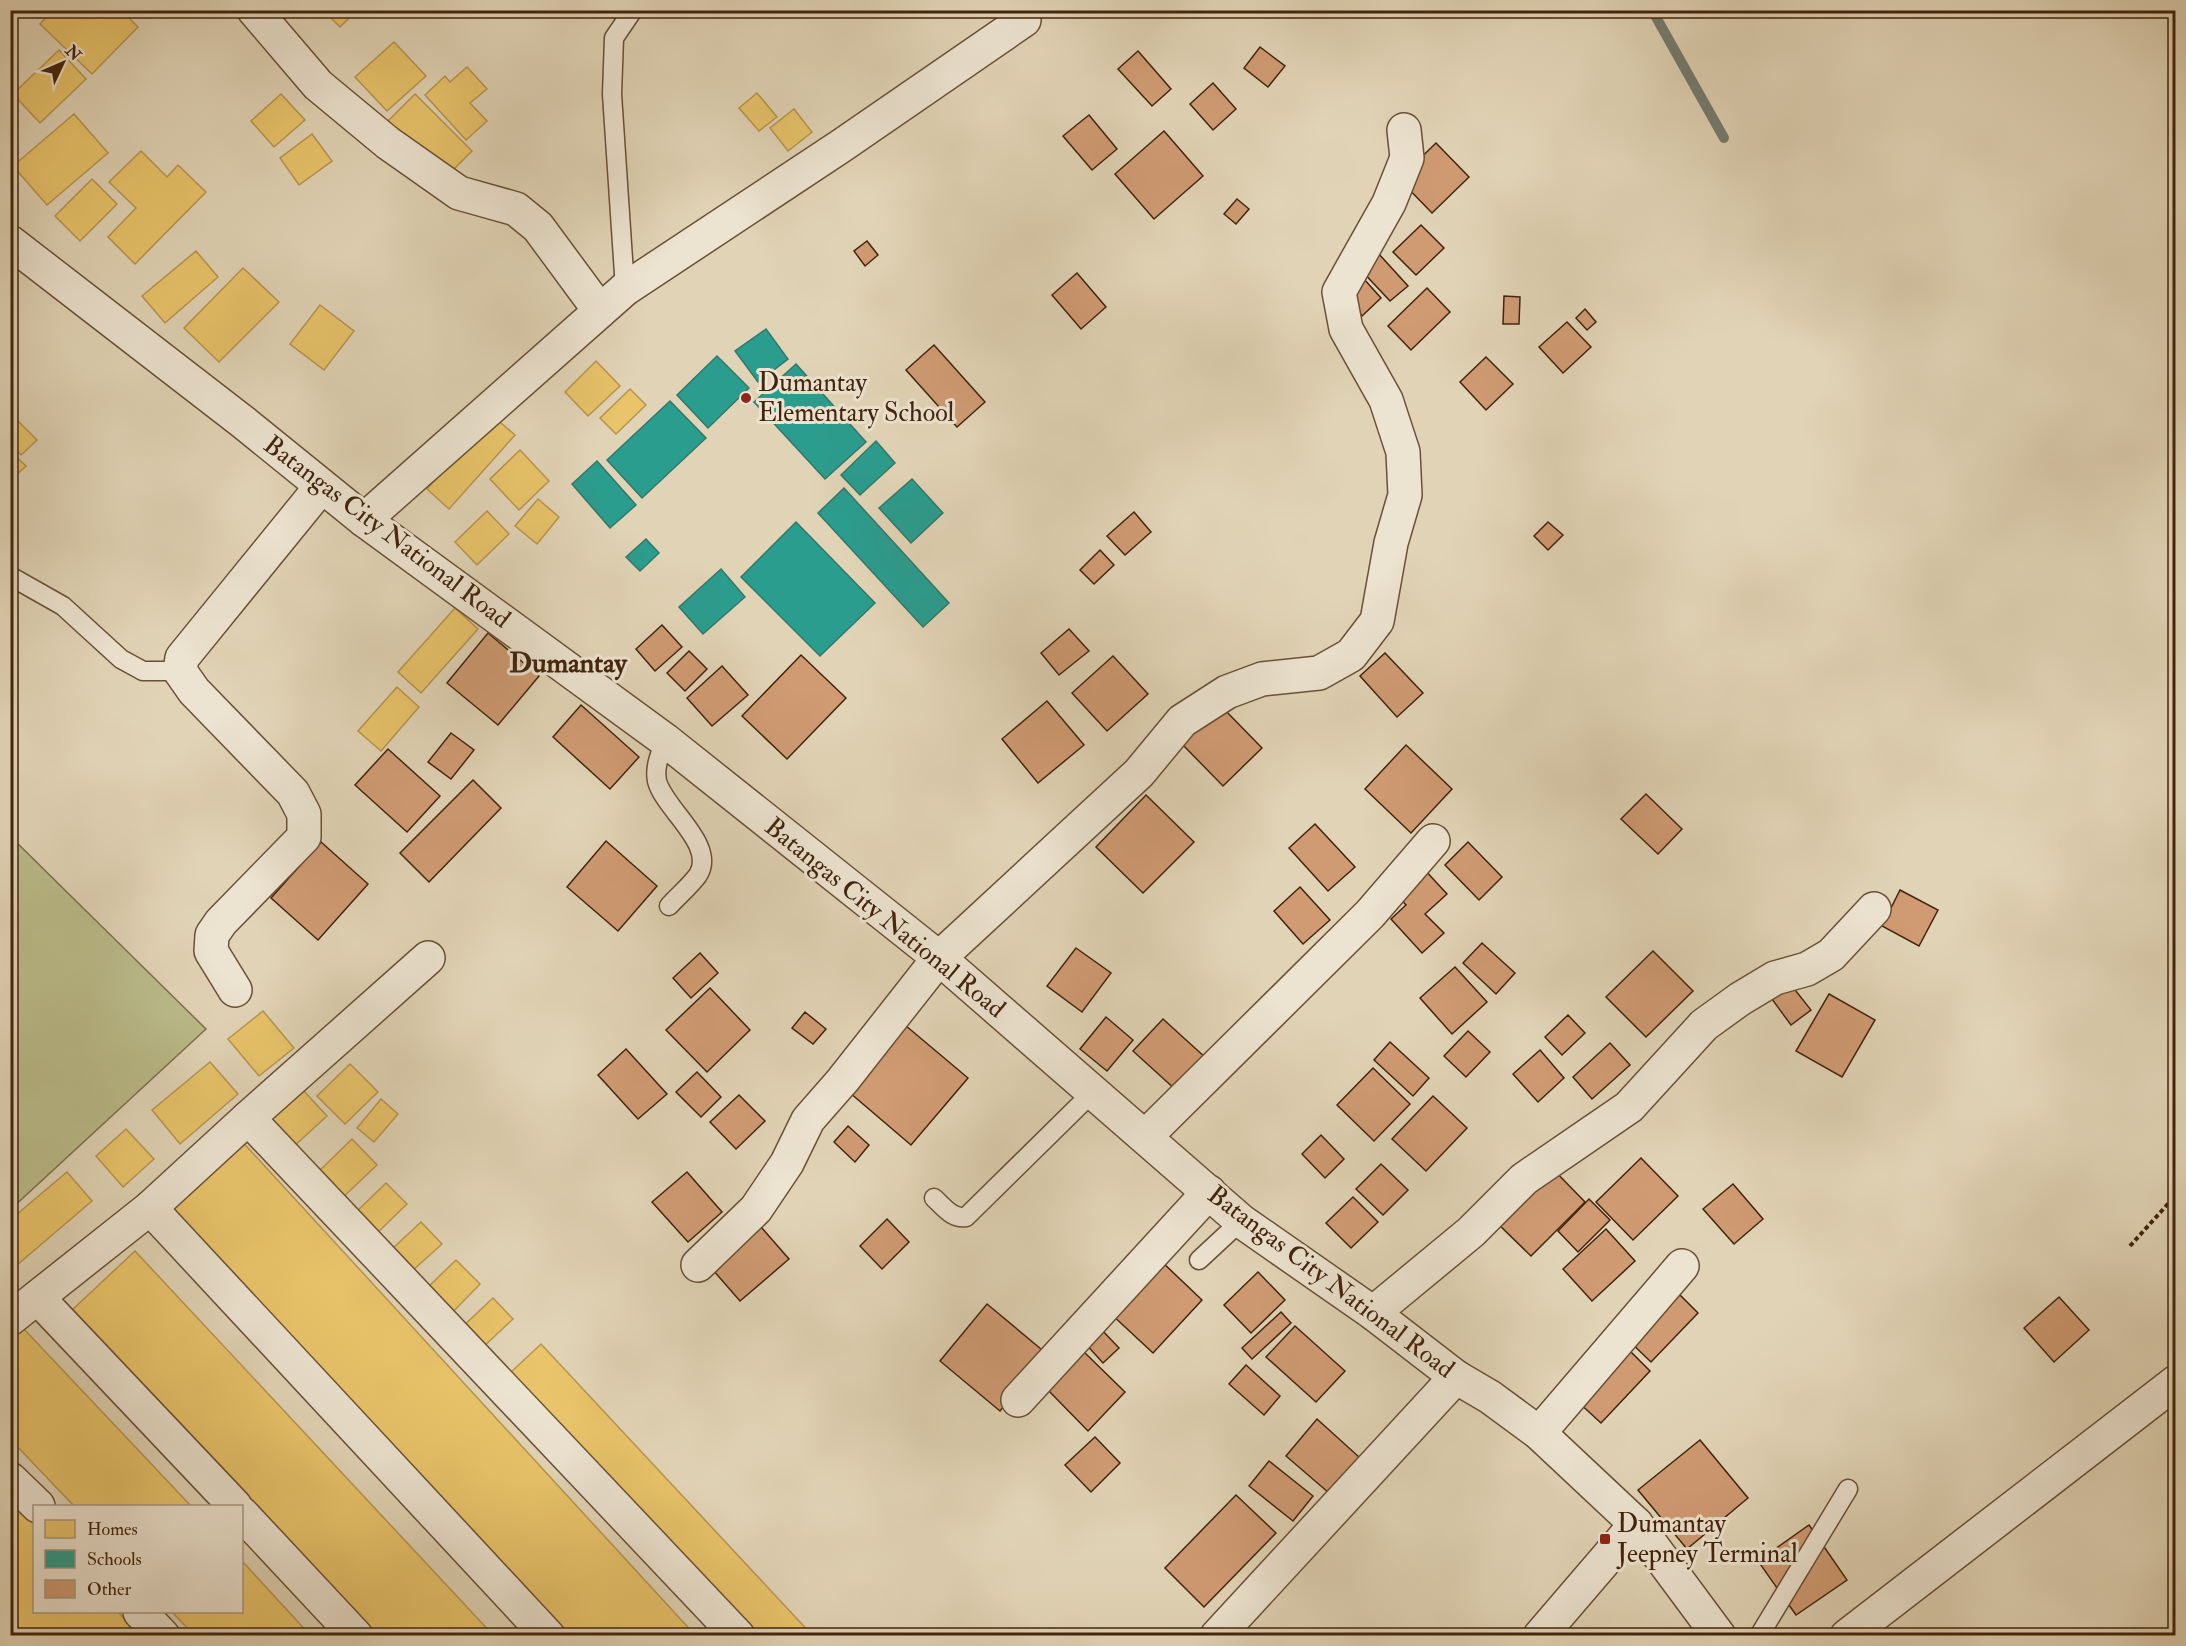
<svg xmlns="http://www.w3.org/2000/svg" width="2186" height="1646" viewBox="0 0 2186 1646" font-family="'IM FELL Double Pica',serif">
<rect width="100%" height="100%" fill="#e1d4b6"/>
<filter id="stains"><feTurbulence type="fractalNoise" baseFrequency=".00333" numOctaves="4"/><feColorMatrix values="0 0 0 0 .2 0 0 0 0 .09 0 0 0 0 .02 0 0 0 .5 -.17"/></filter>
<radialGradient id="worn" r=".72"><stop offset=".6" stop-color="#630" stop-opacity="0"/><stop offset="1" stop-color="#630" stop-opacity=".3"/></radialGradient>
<path fill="#babb89" stroke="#7e704a" stroke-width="1.5" d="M11,837L206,1029L11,1209Z"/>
<g fill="#e9c46a" stroke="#b7944e" stroke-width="1.5">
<path d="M53,10H121L138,27L92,74L40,24Z"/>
<path d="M323,10H354L355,12L340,27Z"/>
<path d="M394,42L426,76L387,111L355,77Z"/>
<path d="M59,50L86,79L40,123L13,94Z"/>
<path d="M467,67L487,89L470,103L487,121L466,140L425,95L445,76L450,82Z"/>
<path d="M757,93L777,117L759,131L739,108Z"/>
<path d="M281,94L305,120L274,147L251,121Z"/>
<path d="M415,94L472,151L444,179L387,122Z"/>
<path d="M794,109L812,132L788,151L770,128Z"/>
<path d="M74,114L108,153L47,205L13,166Z"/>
<path d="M312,134L332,161L299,185L280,158Z"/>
<path d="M141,151L167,177L178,165L206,192L135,264L108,237L136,208L109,182Z"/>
<path d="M92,179L117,204L80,241L55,216Z"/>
<path d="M196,251L218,277L165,323L142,296Z"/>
<path d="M243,268L279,302L219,362L184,328Z"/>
<path d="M320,305L354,331L324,370L290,344Z"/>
<path d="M596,361L620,386L588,416L565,392Z"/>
<path d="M630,389L646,405L616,434L600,418Z"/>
<path d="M10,413L37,440L21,455L10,444Z"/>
<path d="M492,415L515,435L449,509L427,489Z"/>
<path d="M520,450L549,481L519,510L490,479Z"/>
<path d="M10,451L26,466L10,481Z"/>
<path d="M538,499L559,517L537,544L515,526Z"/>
<path d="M487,511L509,534L477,565L455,542Z"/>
<path d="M10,539L18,547L10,554Z"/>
<path d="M455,608L478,629L421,693L398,672Z"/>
<path d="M397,687L419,707L381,751L358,731Z"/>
<path d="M263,1011L294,1048L259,1076L228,1039Z"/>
<path d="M210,1062L238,1094L180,1144L152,1110Z"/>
<path d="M350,1064L378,1092L345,1124L317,1096Z"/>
<path d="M303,1090L327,1116L292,1148L268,1122Z"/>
<path d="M381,1099L398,1114L374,1142L357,1128Z"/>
<path d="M126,1129L154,1159L123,1187L96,1156Z"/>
<path d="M239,1138L696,1636H565L168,1204Z"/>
<path d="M352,1139L377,1165L338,1202L314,1176Z"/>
<path d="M67,1172L92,1201L10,1271V1220Z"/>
<path d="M386,1183L407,1204L373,1237L352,1216Z"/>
<path d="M421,1222L442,1244L411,1272L391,1250Z"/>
<path d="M135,1251L494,1636H376L72,1310Z"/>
<path d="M456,1260L480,1284L448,1317L423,1292Z"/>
<path d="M493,1298L513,1319L480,1350L460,1329Z"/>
<path d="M22,1327L191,1506H74L10,1439V1338Z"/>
<path d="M541,1344L813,1636H751L508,1375Z"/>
<path d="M10,1499L34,1524V1612H118L140,1636H11Z"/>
<path d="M242,1561L311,1636H195L172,1612H242Z"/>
</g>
<g fill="#2a9d8f" stroke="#317968" stroke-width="1.5">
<path d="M766,329L788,359L758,382L735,351Z"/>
<path d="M717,356L749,388L708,428L677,395Z"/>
<path d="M796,364L866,442L825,479L754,402Z"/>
<path d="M670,401L706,438L642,498L607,460Z"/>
<path d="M876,441L895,463L860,495L841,475Z"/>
<path d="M597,461L636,505L610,528L572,484Z"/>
<path d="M912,479L943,513L911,543L879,508Z"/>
<path d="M844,488L949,603L923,627L818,513Z"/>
<path d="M796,522L875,603L820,656L741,577Z"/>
<path d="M646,539L659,553L640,571L626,557Z"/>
<path d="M721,569L745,597L703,634L679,607Z"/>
</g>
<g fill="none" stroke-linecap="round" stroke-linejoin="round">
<path stroke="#747c71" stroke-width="10" d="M1652,10L1724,138"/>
</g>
<g fill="#d09b73" stroke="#42240c" stroke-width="1.5">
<path d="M1260,47L1285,66L1268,87L1244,68Z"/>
<path d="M1138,51L1171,89L1152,106L1118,69Z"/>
<path d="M1213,83L1236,109L1213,130L1190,104Z"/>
<path d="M1089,115L1117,149L1092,170L1063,136Z"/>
<path d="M1164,131L1203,176L1154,219L1115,174Z"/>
<path d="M1436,143L1469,177L1432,213L1399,179Z"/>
<path d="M1237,199L1249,209L1236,224L1224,214Z"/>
<path d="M1421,225L1444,248L1416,275L1393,252Z"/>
<path d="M867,241L878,255L865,266L854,251Z"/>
<path d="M1378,253L1408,286L1390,301L1360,269Z"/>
<path d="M1077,273L1106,307L1081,329L1052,295Z"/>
<path d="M1363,278L1381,298L1362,316L1343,296Z"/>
<path d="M1427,288L1450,312L1411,350L1388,326Z"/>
<path d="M1504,296L1520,297L1519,324H1503Z"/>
<path d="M1585,309L1596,322L1587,330L1576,318Z"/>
<path d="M1567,322L1591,347L1563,373L1539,347Z"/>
<path d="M934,345L985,402L957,427L906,370Z"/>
<path d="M1486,357L1513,384L1486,410L1460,382Z"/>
<path d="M1134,512L1151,532L1125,555L1107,536Z"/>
<path d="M1548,522L1563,535L1548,550L1534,536Z"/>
<path d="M1100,550L1114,565L1094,584L1080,570Z"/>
<path d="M662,625L682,647L655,671L636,649Z"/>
<path d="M1069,629L1089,651L1059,675L1041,653Z"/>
<path d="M488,633L539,676L498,725L447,683Z"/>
<path d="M689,651L707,669L685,691L667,673Z"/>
<path d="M1385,653L1423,693L1397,717L1360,676Z"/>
<path d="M801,655L846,698L787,759L742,716Z"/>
<path d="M1113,656L1148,694L1107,731L1072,693Z"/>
<path d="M722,666L748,695L712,726L687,698Z"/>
<path d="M1047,701L1084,745L1038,783L1002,739Z"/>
<path d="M581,705L639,757L610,789L553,737Z"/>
<path d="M1222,707L1262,748L1223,786L1182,744Z"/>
<path d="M451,733L474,750L451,779L428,762Z"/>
<path d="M1406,745L1452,789L1411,833L1365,789Z"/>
<path d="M388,749L440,796L407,832L355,785Z"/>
<path d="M473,780L501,808L429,882L400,853Z"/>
<path d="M1646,794L1682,829L1658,854L1621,819Z"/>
<path d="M1146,795L1194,842L1143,893L1096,847Z"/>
<path d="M1315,824L1355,867L1328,891L1289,848Z"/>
<path d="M606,841L657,886L618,931L567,887Z"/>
<path d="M321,842L368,884L318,940L271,898Z"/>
<path d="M1468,842L1502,877L1479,900L1445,865Z"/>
<path d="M1423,868L1447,894L1425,914L1444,933L1422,953L1391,919L1406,905L1396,894Z"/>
<path d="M1300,887L1330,920L1303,944L1274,911Z"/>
<path d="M1900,890L1938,910L1919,946L1882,926Z"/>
<path d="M1482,943L1515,973L1496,994L1463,963Z"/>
<path d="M1076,948L1111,973L1082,1012L1047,986Z"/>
<path d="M1653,951L1693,991L1646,1037L1606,997Z"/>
<path d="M700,953L718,973L691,998L673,978Z"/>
<path d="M1455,967L1487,1002L1452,1034L1420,998Z"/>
<path d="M1788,981L1811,1010L1791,1025L1769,995Z"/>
<path d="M710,988L750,1030L707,1072L666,1030Z"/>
<path d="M1829,994L1875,1020L1842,1077L1796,1051Z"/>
<path d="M805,1012L826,1029L813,1044L792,1028Z"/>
<path d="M1568,1015L1585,1033L1562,1055L1545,1037Z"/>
<path d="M1106,1017L1133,1040L1107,1071L1080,1049Z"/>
<path d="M1163,1019L1207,1059L1177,1091L1133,1051Z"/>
<path d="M899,1020L968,1078L911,1145L843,1087Z"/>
<path d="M1468,1031L1490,1052L1466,1077L1444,1056Z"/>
<path d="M1390,1042L1429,1078L1413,1096L1374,1060Z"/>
<path d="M1610,1043L1630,1065L1592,1099L1573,1077Z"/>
<path d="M626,1049L667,1094L638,1119L598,1075Z"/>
<path d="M1540,1050L1564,1078L1538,1102L1513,1074Z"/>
<path d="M1373,1068L1410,1104L1374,1141L1337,1105Z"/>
<path d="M697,1072L721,1097L701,1117L676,1092Z"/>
<path d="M739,1095L765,1121L736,1149L710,1122Z"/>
<path d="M1433,1096L1467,1128L1426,1171L1392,1139Z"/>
<path d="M848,1126L869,1145L855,1162L834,1142Z"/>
<path d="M1321,1135L1344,1159L1325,1178L1302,1154Z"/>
<path d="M1641,1158L1678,1196L1633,1240L1596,1202Z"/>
<path d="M1381,1164L1408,1190L1383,1215L1356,1189Z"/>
<path d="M1548,1164L1585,1202L1531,1256L1493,1219Z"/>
<path d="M687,1172L722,1212L688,1242L652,1202Z"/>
<path d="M1733,1184L1763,1219L1734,1244L1703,1209Z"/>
<path d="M1353,1197L1378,1222L1351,1248L1326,1223Z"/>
<path d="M1589,1199L1610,1220L1578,1252L1558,1231Z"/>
<path d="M887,1219L909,1242L882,1269L860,1246Z"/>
<path d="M755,1220L789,1259L740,1301L706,1262Z"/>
<path d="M1606,1229L1635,1261L1592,1301L1563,1269Z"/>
<path d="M1160,1260L1202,1300L1153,1353L1110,1313Z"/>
<path d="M1258,1272L1285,1300L1251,1333L1224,1305Z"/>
<path d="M1673,1288L1698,1313L1651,1362L1626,1338Z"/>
<path d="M2059,1297L2089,1330L2054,1362L2024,1328Z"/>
<path d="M987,1304L1047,1354L1000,1411L940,1361Z"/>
<path d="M1281,1312L1291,1323L1252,1359L1242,1348Z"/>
<path d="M1295,1326L1345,1371L1316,1402L1266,1357Z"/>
<path d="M1100,1328L1119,1348L1103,1363L1084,1342Z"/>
<path d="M1626,1347L1650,1371L1601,1423L1576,1400Z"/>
<path d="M1083,1351L1125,1392L1088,1431L1046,1388Z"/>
<path d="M1246,1365L1280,1396L1264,1415L1229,1384Z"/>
<path d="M1317,1419L1359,1457L1329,1493L1286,1456Z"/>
<path d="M1095,1437L1120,1463L1091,1492L1065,1465Z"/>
<path d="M1700,1440L1748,1498L1687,1549L1638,1490Z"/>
<path d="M1269,1461L1313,1496L1293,1521L1249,1486Z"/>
<path d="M1236,1495L1276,1533L1204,1607L1165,1568Z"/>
<path d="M1809,1525L1847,1580L1796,1615L1758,1561Z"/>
</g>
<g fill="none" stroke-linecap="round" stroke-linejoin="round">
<g stroke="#6a5036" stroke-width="21">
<g id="service">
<path d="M625,289L612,94L614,38L633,10"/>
<path d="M10,576L63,606L121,659L143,671H180"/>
<path d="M665,740C661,753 654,766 657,781C664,809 717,845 698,875C690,886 678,896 669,906"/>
<path d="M934,1198C944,1207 952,1219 966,1217L1093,1092"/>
<path d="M1199,1260L1241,1221"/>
<path d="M1759,1636L1848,1489"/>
</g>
</g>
<g stroke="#6a5036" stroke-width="36">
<g id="minor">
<path d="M254,10L318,85L388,143L459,193L516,209L538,227L600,311"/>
<path d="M364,520L625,289L841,146L1024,20L1014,10"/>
<path d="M235,990L211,951L212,935L221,922L304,837V814L293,793L194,691L180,671L182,658L321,487"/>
<path d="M248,1118L738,1636"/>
<path d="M1146,1136L1370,914L1433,841"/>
<path d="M150,1208L548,1636"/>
<path d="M698,1265L756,1209L787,1163L808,1120L843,1080L939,958L1139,773L1182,721L1227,692L1262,679L1319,673L1351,655L1377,621L1391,543L1405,495L1403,452L1386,400L1346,329L1339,292L1389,203L1407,158L1404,130"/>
<path d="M38,1298L235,1506"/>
<path d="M1373,1313L1471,1232L1524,1179L1629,1107L1704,1025L1740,999L1775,978L1807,969L1831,955L1874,909"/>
<path d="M10,1319L150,1208L248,1118L428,958"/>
<path d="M1018,1400L1209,1192"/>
<path d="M1539,1433L1682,1266"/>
<path d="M10,1479L38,1506"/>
<path d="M242,1514L356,1636"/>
<path d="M140,1612L163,1636"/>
<path d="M1217,1636L1456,1377"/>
<path d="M1540,1636L1636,1524"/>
</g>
</g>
<g stroke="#6a5036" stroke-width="36">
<g id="tertiary">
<path d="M10,242L243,422L364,520L665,740L939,958L1241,1221L1373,1313L1456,1377L1490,1397L1539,1433L1636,1524L1719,1636"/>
<path d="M1847,1636L2176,1382"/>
</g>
</g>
<path stroke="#42240c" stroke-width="4" stroke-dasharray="4.5 3" stroke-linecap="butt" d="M2130,1246L2176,1195"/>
<use href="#service" stroke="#ece3d0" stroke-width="18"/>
<use href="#minor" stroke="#ece3d0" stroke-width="33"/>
<use href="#tertiary" stroke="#ece3d0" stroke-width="33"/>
</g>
<g fill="#8f2418" stroke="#ece3d0" stroke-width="2">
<circle cx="746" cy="398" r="6"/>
<rect x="1599" y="1533" width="12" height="12" rx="3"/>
</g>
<g text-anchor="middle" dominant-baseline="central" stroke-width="6" stroke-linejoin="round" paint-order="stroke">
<g font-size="26" fill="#42240c" stroke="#ece3d0" text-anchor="start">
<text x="758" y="383">Dumantay<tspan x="758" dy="30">Elementary School</tspan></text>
<text x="1617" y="1524">Dumantay<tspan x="1617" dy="30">Jeepney Terminal</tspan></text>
</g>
<g font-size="26" fill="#42240c" stroke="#ece3d0">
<text transform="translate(387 532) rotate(37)">Batangas City National Road</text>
<text transform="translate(885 918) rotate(39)">Batangas City National Road</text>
<text transform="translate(1331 1282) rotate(37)">Batangas City National Road</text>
</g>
<g font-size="28" font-weight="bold" fill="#42240c" stroke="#ece3d0">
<text x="568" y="663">Dumantay</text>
</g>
</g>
<rect width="2186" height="1646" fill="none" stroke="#e1d4b6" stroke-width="36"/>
<rect x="12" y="12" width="2162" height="1622" fill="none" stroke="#42240c" stroke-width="3"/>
<rect x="18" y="18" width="2150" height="1610" fill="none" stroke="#42240c" stroke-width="1.5"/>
<rect x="33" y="1505" width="210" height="108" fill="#ece3d0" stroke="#a89782" stroke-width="1.5"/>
<rect x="45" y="1520" width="30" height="18" fill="#e9c46a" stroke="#a89782" stroke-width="1.5"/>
<text x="87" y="1535" font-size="18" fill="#42240c">Homes</text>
<rect x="45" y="1550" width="30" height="18" fill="#2a9d8f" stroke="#a89782" stroke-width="1.5"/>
<text x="87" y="1565" font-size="18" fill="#42240c">Schools</text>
<rect x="45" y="1580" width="30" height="18" fill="#d09b73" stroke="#a89782" stroke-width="1.5"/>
<text x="87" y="1595" font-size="18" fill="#42240c">Other</text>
<g transform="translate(63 63) rotate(46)" stroke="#ece3d0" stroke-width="4.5" paint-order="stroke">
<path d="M0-4.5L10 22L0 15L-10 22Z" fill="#42240c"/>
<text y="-9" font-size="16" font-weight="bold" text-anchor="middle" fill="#42240c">N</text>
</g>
<rect width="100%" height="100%" filter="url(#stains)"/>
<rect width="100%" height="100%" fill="url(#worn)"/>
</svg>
